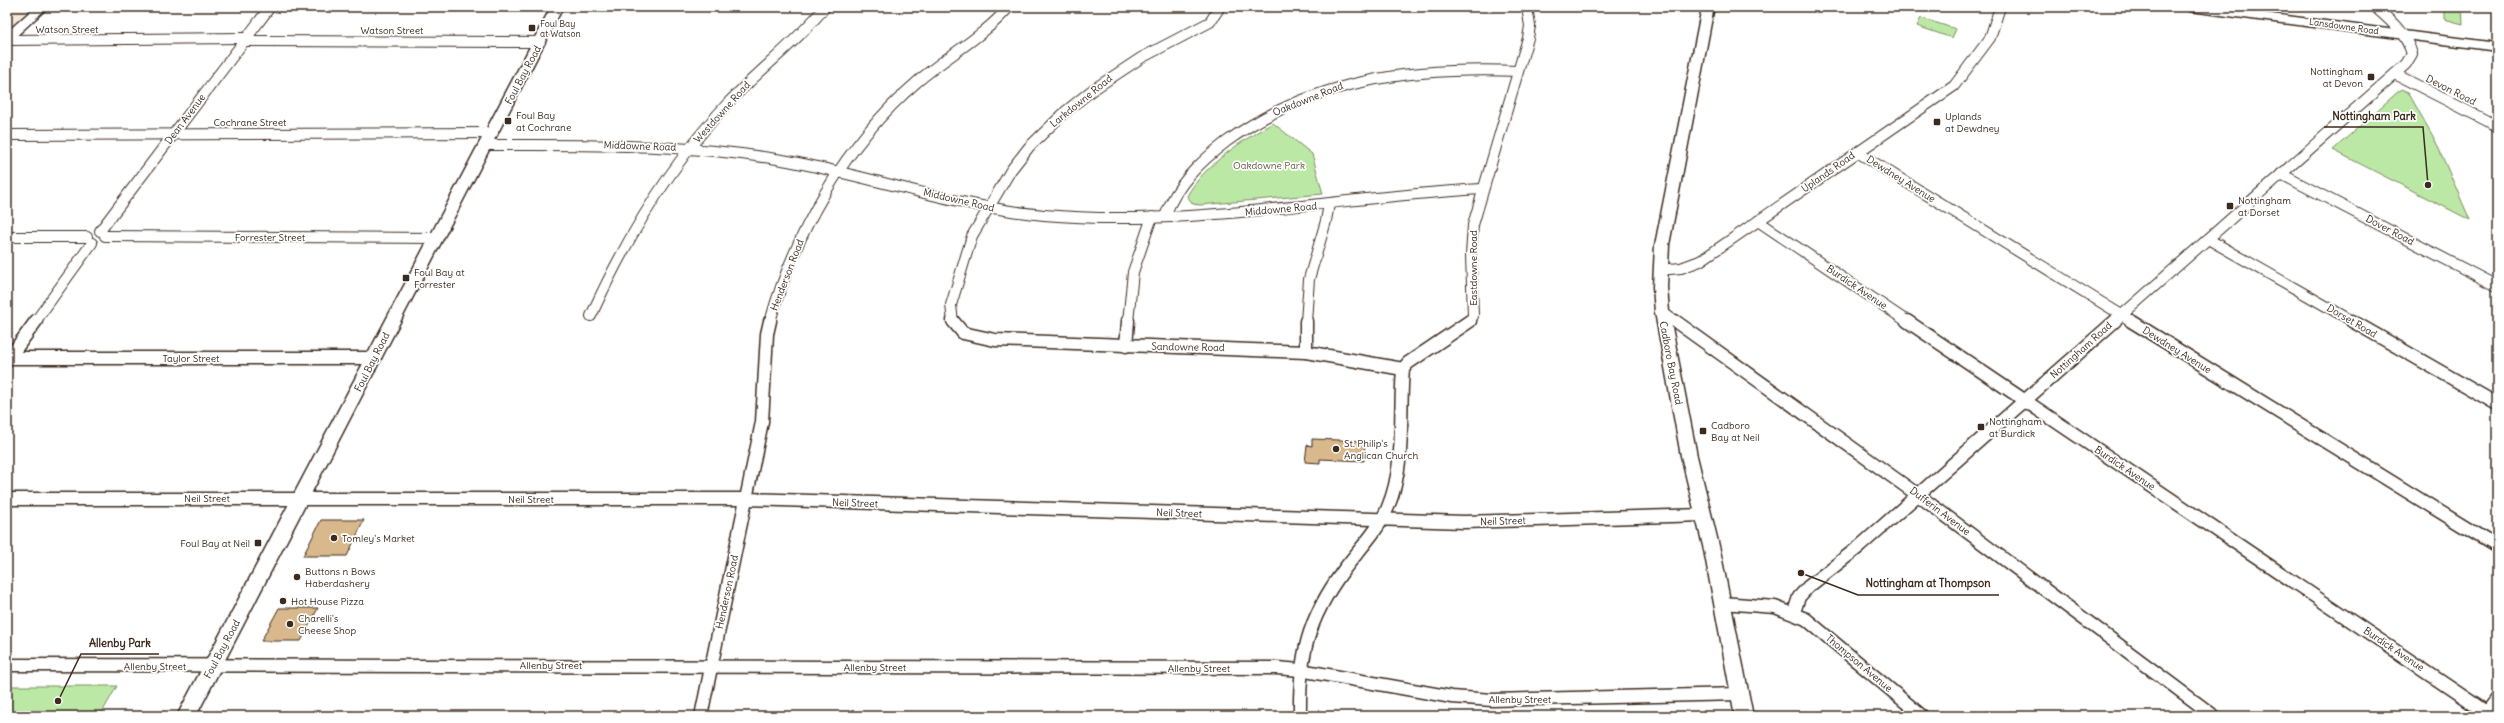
<svg xmlns="http://www.w3.org/2000/svg" width="2504" height="723" viewBox="0 0 2504 723" font-family="Delius,sans-serif">
<rect width="100%" height="100%" fill="#fff"/>
<filter id="ink" filterUnits="userSpaceOnUse"><feTurbulence type="fractalNoise" baseFrequency=".025" numOctaves="2"/><feDisplacementMap in="SourceGraphic" scale="8" xChannelSelector="R" yChannelSelector="G"/><feConvolveMatrix kernelMatrix="1 2 1 2 8 2 1 2 1" color-interpolation-filters="sRGB"/></filter>
<g filter="url(#ink)">
<path fill="#f4eadc" d="M7,7H33L7,31Z"/>
<g fill="#bce8a5" stroke="#7c8962">
<path d="M2444,7H2462L2463,24L2444,19Z"/>
<path d="M1921,18L1956,29L1952,38L1917,26Z"/>
<path d="M2401,89L2408,92L2435,140L2470,220L2333,150Z"/>
<path d="M1273,123L1312,154L1323,194L1200,205L1193,204L1187,196C1203,166 1244,139 1273,123Z"/>
<path d="M7,686H117L100,716H7Z"/>
</g>
<g fill="#d9b88b" stroke="#3b2a1e">
<path d="M1312,439L1365,441L1364,461L1320,459V463L1305,462L1307,445L1312,446Z"/>
<path d="M321,520H364L347,556H303Z"/>
<path d="M279,608H318L301,641H261Z"/>
</g>
<g fill="none" stroke-linecap="round" stroke-linejoin="round">
<g stroke="#3b2a1e" stroke-width="12">
<g id="street-far1">
<path d="M7,40L247,38"/>
<path d="M244,41L540,42"/>
<path d="M2395,74L2497,126"/>
<path d="M7,135L493,133"/>
<path d="M486,145C587,145 688,143 788,161C874,177 957,207 1044,215C1191,228 1336,197 1482,189"/>
<path d="M1857,152L2133,322"/>
<path d="M2281,174L2497,286"/>
<path d="M1165,216C1177,184 1200,162 1226,142C1312,79 1414,67 1518,71"/>
<path d="M1758,221L1908,322"/>
<path d="M100,231L270,7"/>
<path d="M105,236L436,238"/>
<path d="M7,237H87"/>
<path d="M2208,239L2354,322"/>
<path d="M1659,270L1681,268L1700,261L1954,86L1990,38L2000,7"/>
<path d="M1662,312L1676,322"/>
<path d="M591,316C626,239 670,165 728,103C759,70 796,43 825,7"/>
<path d="M35,322L92,243"/>
<path d="M770,322C795,232 845,144 917,82C947,56 983,37 1009,7"/>
<path d="M953,322L951,305L972,236L1011,170L1029,147L1065,112L1091,91L1141,58L1210,22L1220,7"/>
<path d="M1128,322L1133,272L1152,217"/>
<path d="M1306,322L1309,279L1326,221L1329,204"/>
<path d="M1469,322L1473,316L1471,255L1473,225L1528,38L1530,26L1527,7"/>
<path d="M2114,322L2406,64L2412,54C2406,33 2391,21 2375,7"/>
</g>
</g>
<g stroke="#3b2a1e" stroke-width="15">
<g id="street">
<path d="M953,321L963,333L995,340L1306,352L1403,369"/>
<path d="M1306,321V352"/>
<path d="M1675,321L1918,495L2214,716"/>
<path d="M1907,321L2492,716"/>
<path d="M2131,321L2497,547"/>
<path d="M2352,321L2497,404"/>
<path d="M1126,346L1128,321"/>
<path d="M7,358H375"/>
<path d="M7,361L36,321"/>
<path d="M7,499H747L1464,522L1704,515"/>
<path d="M1722,603L1775,607L1806,619L1922,716"/>
<path d="M1794,612L1799,597L1808,587L1860,546L2115,321"/>
<path d="M7,665L1277,668L1300,670L1452,697L1492,700L1740,694"/>
<path d="M701,716L762,422L767,334L770,321"/>
<path d="M1300,716C1299,657 1307,620 1343,571C1358,550 1378,532 1388,507C1406,464 1399,414 1403,369L1408,363L1470,321"/>
<path d="M2484,716L2497,699"/>
</g>
</g>
<g stroke="#3b2a1e" stroke-width="3">
<g id="secondary">
<path d="M35,7H48L11,41L7,42V32Z"/>
<path d="M551,7H563L196,716H177Z"/>
<path d="M1702,7H1714L1669,245L1667,287L1669,312L1697,456L1720,550L1753,716H1735L1704,550L1681,456L1655,312L1653,287L1655,245Z"/>
<path d="M2184,7H2217L2497,43V51L2190,11Z"/>
</g>
</g>
<use href="#street-far1" stroke="#fff" stroke-width="10"/>
<use href="#street" stroke="#fff" stroke-width="12"/>
<use href="#secondary" fill="#fff" fill-rule="evenodd"/>
</g>
</g>
<g fill="#3b2a1e" stroke="#fff" stroke-width="1.5">
<rect x="528" y="24" width="8" height="8" rx="2"/>
<rect x="2367" y="73" width="8" height="8" rx="2"/>
<rect x="504" y="117" width="8" height="8" rx="2"/>
<rect x="1933" y="118" width="8" height="8" rx="2"/>
<rect x="2226" y="202" width="8" height="8" rx="2"/>
<rect x="402" y="274" width="8" height="8" rx="2"/>
<rect x="1977" y="423" width="8" height="8" rx="2"/>
<rect x="1699" y="427" width="8" height="8" rx="2"/>
<circle cx="1336" cy="449" r="4"/>
<circle cx="334" cy="538" r="4"/>
<rect x="254" y="539" width="8" height="8" rx="2"/>
<circle cx="297" cy="577" r="4"/>
<circle cx="283" cy="601" r="4"/>
<circle cx="290" cy="624" r="4"/>
</g>
<g text-anchor="middle" dominant-baseline="central" stroke-width="3.5" stroke-linejoin="round" paint-order="stroke">
<g font-size="9" fill="#3b2a1e" stroke="#fff" text-anchor="start">
<text x="540" y="23">Foul Bay<tspan x="540" dy="10">at Watson</tspan></text>
</g>
<g font-size="9" fill="#3b2a1e" stroke="#fff">
<text transform="translate(2344 26) rotate(8)">Lansdowne Road</text>
</g>
<g font-size="10" fill="#3b2a1e" stroke="#fff">
<text x="67" y="29">Watson Street</text>
<text x="392" y="30">Watson Street</text>
<text transform="translate(523 75) rotate(-62)">Foul Bay Road</text>
<text transform="translate(2451 90) rotate(27)">Devon Road</text>
<text transform="translate(1308 99) rotate(-22)">Oakdowne Road</text>
<text transform="translate(1081 101) rotate(-39)">Larkdowne Road</text>
<text transform="translate(722 112) rotate(-48)">Westdowne Road</text>
<text transform="translate(185 119) rotate(-53)">Dean Avenue</text>
<text x="250" y="122">Cochrane Street</text>
<text transform="translate(640 146) rotate(2)">Middowne Road</text>
<text transform="translate(1828 172) rotate(-35)">Uplands Road</text>
<text transform="translate(1901 179) rotate(32)">Dewdney Avenue</text>
<text transform="translate(959 200) rotate(13)">Middowne Road</text>
<text transform="translate(1281 209) rotate(-5)">Middowne Road</text>
<text transform="translate(2390 230) rotate(28)">Dover Road</text>
<text x="270" y="237">Forrester Street</text>
<text transform="translate(1473 268) rotate(-90)">Eastdowne Road</text>
<text transform="translate(787 275) rotate(-69)">Henderson Road</text>
<text transform="translate(1857 287) rotate(34)">Burdick Avenue</text>
<text transform="translate(2352 321) rotate(30)">Dorset Road</text>
<text transform="translate(1188 347) rotate(1)">Sandowne Road</text>
<text transform="translate(2081 350) rotate(-42)">Nottingham Road</text>
<text transform="translate(2177 350) rotate(32)">Dewdney Avenue</text>
<text x="191" y="358">Taylor Street</text>
<text transform="translate(372 362) rotate(-63)">Foul Bay Road</text>
<text transform="translate(1671 363) rotate(79)">Cadboro Bay Road</text>
<text transform="translate(2125 468) rotate(34)">Burdick Avenue</text>
<text x="207" y="498">Neil Street</text>
<text x="531" y="499">Neil Street</text>
<text transform="translate(855 503) rotate(2)">Neil Street</text>
<text transform="translate(1940 511) rotate(37)">Dufferin Avenue</text>
<text transform="translate(1179 513) rotate(2)">Neil Street</text>
<text transform="translate(1503 521) rotate(-2)">Neil Street</text>
<text transform="translate(727 592) rotate(-78)">Henderson Road</text>
<text transform="translate(222 649) rotate(-62)">Foul Bay Road</text>
<text transform="translate(2394 649) rotate(34)">Burdick Avenue</text>
<text transform="translate(1859 663) rotate(40)">Thompson Avenue</text>
<text x="551" y="665">Allenby Street</text>
<text x="155" y="666">Allenby Street</text>
<text x="875" y="667">Allenby Street</text>
<text x="1199" y="668">Allenby Street</text>
<text x="1520" y="699">Allenby Street</text>
</g>
<g font-size="10" fill="#3b2a1e" stroke="#fff" text-anchor="start">
<text x="2363" y="71" text-anchor="end">Nottingham<tspan x="2363" dy="12">at Devon</tspan></text>
<text x="516" y="115">Foul Bay<tspan x="516" dy="12">at Cochrane</tspan></text>
<text x="1945" y="116">Uplands<tspan x="1945" dy="12">at Dewdney</tspan></text>
<text x="2238" y="200">Nottingham<tspan x="2238" dy="12">at Dorset</tspan></text>
<text x="414" y="272">Foul Bay at<tspan x="414" dy="12">Forrester</tspan></text>
<text x="1989" y="421">Nottingham<tspan x="1989" dy="12">at Burdick</tspan></text>
<text x="1711" y="425">Cadboro<tspan x="1711" dy="12">Bay at Neil</tspan></text>
<text x="1344" y="443">St. Philip's<tspan x="1344" dy="12">Anglican Church</tspan></text>
<text x="342" y="538">Tomley's Market</text>
<text x="250" y="543" text-anchor="end">Foul Bay at Neil</text>
<text x="305" y="571">Buttons n Bows<tspan x="305" dy="12">Haberdashery</tspan></text>
<text x="291" y="601">Hot House Pizza</text>
<text x="298" y="618">Charelli's<tspan x="298" dy="12">Cheese Shop</tspan></text>
</g>
<g font-size="10" fill="#5b5a40" stroke="#fff">
<text x="1269" y="165">Oakdowne Park</text>
</g>
</g>
<path fill="none" stroke="#3b2a1e" stroke-width="1.5" d="M2428 185L2423 127H2324M1801 573L1858 595H1999M58 701L81 654H159"/>
<g fill="#3b2a1e" stroke="#fff" stroke-width="1.5">
<circle cx="2428" cy="185" r="4"/>
<circle cx="1801" cy="573" r="4"/>
<circle cx="58" cy="701" r="4"/>
</g>
<g font-size="11" text-anchor="middle" font-weight="bold" fill="#3b2a1e" stroke="#fff" stroke-width="3.5" stroke-linejoin="round" paint-order="stroke">
<text x="2374" y="120">Nottingham Park</text>
<text x="1928" y="587">Nottingham at Thompson</text>
<text x="120" y="647">Allenby Park</text>
</g>
<rect width="2504" height="723" fill="none" stroke="#fff" stroke-width="24"/>
<rect x="12" y="12" width="2480" height="699" fill="none" stroke="#3b2a1e" stroke-width="1.5" filter="url(#ink)"/>
</svg>
